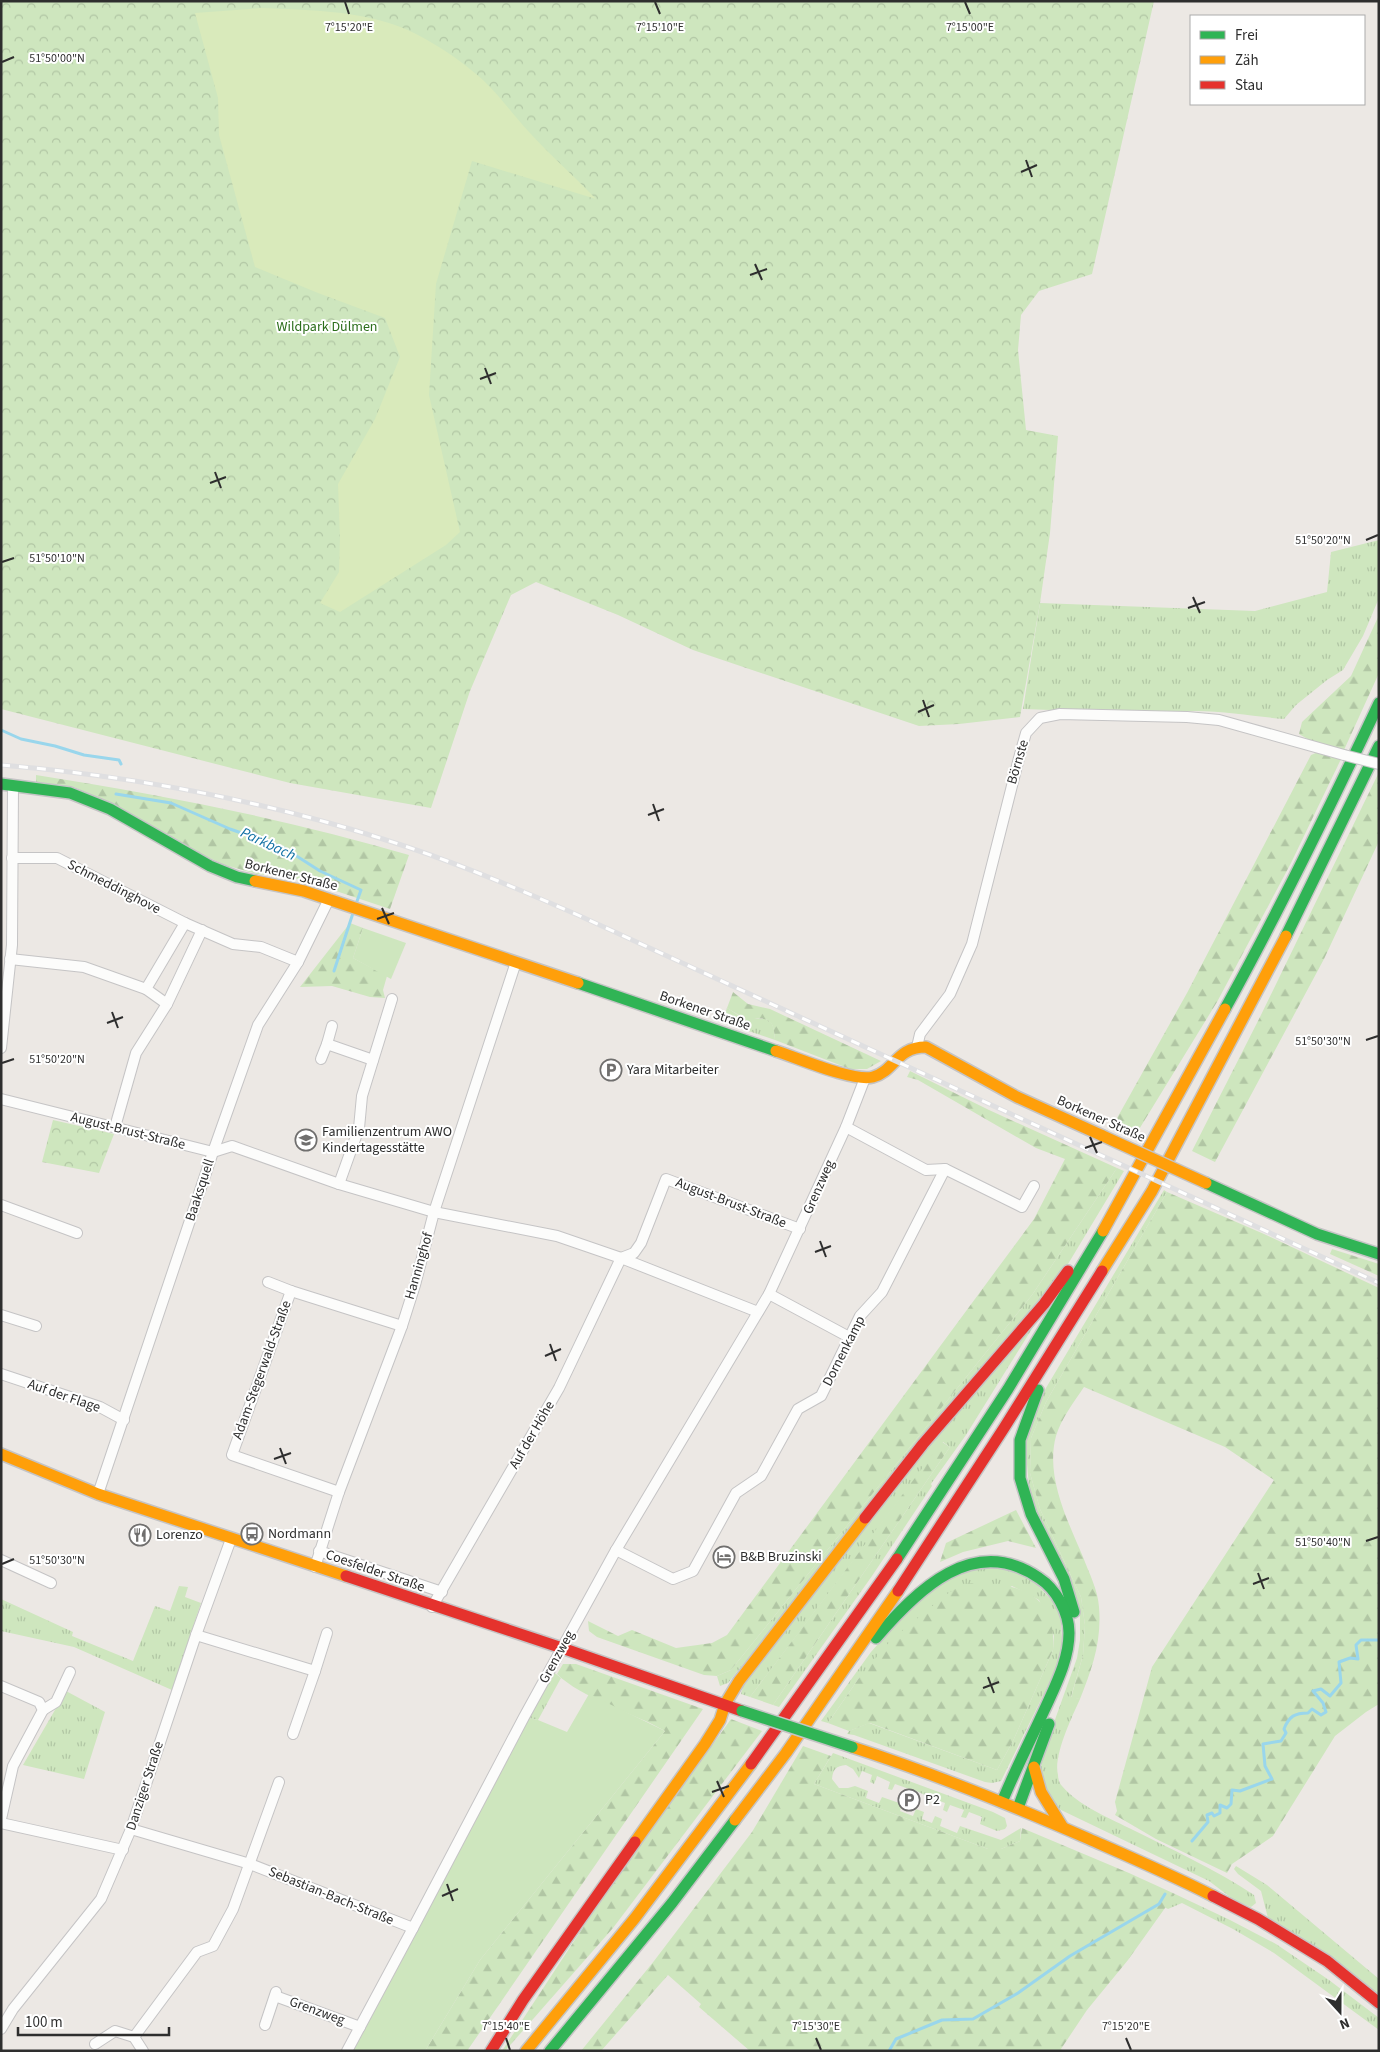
<svg xmlns="http://www.w3.org/2000/svg" width="1380" height="2052" viewBox="0 0 1380 2052" font-family="'Source Sans 3',sans-serif">
<defs>
<pattern id="grass-tufts" width="24" height="20" patternUnits="userSpaceOnUse" patternTransform="scale(1.25)"><rect width="24" height="20" fill="#cee6be"/><path d="M3 7l-1-3M5 7V3M7 7l1-3M15 17l-1-3M17 17v-4M19 17l1-3" fill="none" stroke="#b1c6a4"/></pattern>
<pattern id="forest-firs" width="22" height="20" patternUnits="userSpaceOnUse" patternTransform="scale(1.25)"><rect width="22" height="20" fill="#cee6be"/><path d="M5 1l3.5 6h-7zM16 11l3.5 6h-7z" fill="#b1c6a4"/></pattern>
<pattern id="park-crowns" width="20" height="18" patternUnits="userSpaceOnUse" patternTransform="scale(1.25)"><rect width="20" height="18" fill="#cee6be"/><path d="M2 6a3 3 0 1 1 6 0M12 15a3 3 0 1 1 6 0" fill="none" stroke="#b1c6a4"/></pattern>
</defs>
<rect width="100%" height="100%" fill="#ece8e4"/>
<g fill="url(#grass-tufts)">
<path d="M1379,540V598L1363,636L1343,670L1327,680L1296,705L1284,719C1246,716 1201,706 1163,714L1023,709L1040,603L1255,611L1327,592L1331,552Z"/>
<path d="M727,1008C733,1011 739,1017 745,1018C764,1021 774,1012 775,1040L722,1022Z"/>
<path d="M1117,1168L1124,1171L1068,1264L728,1683L720,1686L717,1676L731,1670L1032,1295Z"/>
<path d="M1164,1190L1167,1192L1046,1402L1031,1438L1030,1473L1040,1509L1081,1597L1085,1625L1083,1655L1071,1697L1080,1699C1072,1717 1053,1756 1058,1775C1058,1778 1059,1783 1062,1786C1078,1805 1107,1817 1129,1828C1171,1849 1215,1869 1254,1895L1256,1903L1251,1907L1234,1900L1209,1881L1061,1810L1052,1802L1039,1773L1052,1728L1077,1658L1080,1640V1617L1030,1497L1025,1442L1037,1403Z"/>
<path d="M1035,1324L966,1435L931,1484L932,1486L872,1576L779,1707L773,1705L950,1447L943,1442L750,1697L741,1694L743,1687L958,1408Z"/>
<path d="M982,1565L1026,1573L1060,1609L1063,1655L1001,1781L992,1783L985,1782L854,1735L847,1734L849,1731L869,1723L997,1770L1013,1741L1053,1650L1054,1636L1039,1600L1012,1586L859,1678L828,1723L821,1721L871,1652L900,1619L933,1587Z"/>
<path d="M179,1586L188,1587L185,1597L201,1603L172,1690L74,1647L1,1631V1599L73,1632L72,1636L133,1661L155,1606L170,1611Z"/>
<path d="M551,1670L561,1678L538,1720L524,1717Z"/>
<path d="M66,1691L105,1712L84,1779L23,1765Z"/>
<path d="M833,1753L993,1812L1005,1818L1007,1826L1005,1829L997,1831L980,1824L982,1817L969,1812L966,1818L961,1817L964,1810L950,1805L947,1812L943,1810L945,1803L932,1798L929,1805L925,1803L927,1796L914,1790L911,1797L906,1796L909,1789L895,1784L892,1790L888,1789L890,1782L877,1776L874,1784L870,1782L872,1775L862,1771L859,1778L853,1769L846,1765C836,1766 833,1769 832,1779L839,1788H848L855,1786L868,1791L866,1798L879,1803L882,1797L902,1804L900,1811L913,1816L916,1809L924,1812L922,1819L932,1823L935,1816L942,1819L940,1826L957,1833L960,1826L1001,1840L1021,1828L1020,1841L1001,1849H988L814,1784Z"/>
<path d="M1236,1866L1267,1885L1379,1979V1995L1268,1918L1261,1891L1238,1874L1234,1869Z"/>
<path d="M1175,1894L1230,1920L1276,1944L1329,1980L1379,2018V2030L1274,1953L1233,1929L1182,1903L1168,1909L1164,1907Z"/>
</g>
<g fill="url(#forest-firs)">
<path d="M1379,615V673L1344,750L1311,741L1299,734L1302,722L1351,676Z"/>
<path d="M1318,752L1341,759L1291,863L1217,1002L1138,1131L1116,1120L1187,993L1311,755Z"/>
<path d="M1379,772V841L1324,959L1215,1162L1192,1151L1260,1017Z"/>
<path d="M36,775C162,795 287,819 409,855L390,909L300,879L257,874L225,865L203,855L121,808L74,787L36,782Z"/>
<path d="M350,923L363,928L353,958L387,976L383,990L385,998L370,997L332,986L300,987Z"/>
<path d="M733,992L748,1004L770,1009L881,1061L867,1069H850L775,1040C774,1017 767,1017 747,1020L727,1008Z"/>
<path d="M910,1071L989,1110L1117,1168L1032,1295L731,1670L717,1676L704,1675L597,1637L589,1631L588,1621L618,1636L632,1630L676,1648L712,1643L727,1635L1034,1219L1065,1159L1036,1148L918,1080L907,1077Z"/>
<path d="M1167,1192L1264,1234L1379,1288V1704L1366,1712L1335,1736L1273,1836L1232,1864L1227,1873L1156,1839L1115,1815L1117,1811L1115,1802L1152,1667L1274,1480L1225,1447L1084,1387C1074,1402 1061,1419 1056,1436C1045,1477 1068,1521 1083,1557C1089,1573 1098,1590 1099,1607C1102,1641 1092,1669 1080,1699L1071,1698L1083,1655L1085,1625L1081,1597L1040,1509L1030,1473L1031,1438L1046,1402Z"/>
<path d="M1332,1249L1379,1264V1276L1330,1254Z"/>
<path d="M942,1442L950,1447L773,1705L750,1697Z"/>
<path d="M1016,1510L1036,1548L1008,1541L963,1552L940,1562L946,1543Z"/>
<path d="M977,1583C1024,1584 1057,1597 1053,1650L1013,1741L997,1770L870,1723L849,1731L828,1723L859,1678L891,1640L947,1594L963,1584Z"/>
<path d="M563,1664H576L703,1709L467,2051H425L480,1960L665,1731C634,1713 581,1698 557,1674Z"/>
<path d="M731,1719L762,1731L613,1928L505,2051H502L599,1903Z"/>
<path d="M803,1746L831,1756L814,1784L988,1849H1001L1020,1841L1022,1828L1129,1873L1175,1894L1128,1960L1087,2010L1061,2049L1063,2051H750L699,2007L701,2004L668,1975L601,2051H581L654,1961L752,1832Z"/>
</g>
<g fill="url(#park-crowns)">
<path d="M1,1H1154L1092,274L1039,291L1021,315L1018,350L1026,430L1058,436L1050,533L1040,603L1020,717L959,724L919,726L693,650L618,615L536,582L511,595L470,691L431,808L290,783L1,709Z"/>
<path d="M53,1120L114,1134L99,1173L42,1162Z"/>
</g>
<g fill="#cee6be">
<path d="M363,928L406,943L391,979L353,958Z"/>
<path d="M589,1694L665,1731L480,1960L425,2051H347L524,1717L538,1720L567,1732Z"/>
</g>
<path fill="#d9eabb" d="M261,8C304,10 348,10 389,23C420,32 460,59 483,80C500,96 513,115 529,132C550,155 574,176 596,199L472,161L436,284L429,395L460,532L446,545L340,612L320,603L339,572L340,538L338,484L375,419L400,357L385,318L318,293L255,267L219,135L218,98L195,13Z"/>
<g fill="none" stroke-linecap="round" stroke-linejoin="round">
<g stroke="#99d6ec" stroke-width="3">
<path d="M1,730L21,739L55,746L84,755L119,760L121,764"/>
<path d="M116,794L171,803L230,829L284,848L320,871L361,890L356,904"/>
<path d="M334,971L354,910"/>
<path d="M1192,1841L1208,1822L1207,1815L1212,1813L1214,1816L1220,1813V1805L1227,1808L1231,1804L1232,1790L1240,1791L1272,1779L1265,1766L1263,1744L1281,1741L1286,1733L1284,1729C1289,1716 1295,1713 1308,1713L1312,1709L1321,1715L1326,1712L1323,1703L1313,1691L1321,1689L1330,1696L1341,1683L1339,1662L1350,1658L1358,1659L1356,1645L1361,1640H1379"/>
<path d="M889,2051L896,2039L942,2020L973,2019L1018,1993L1070,1956L1159,1904L1165,1894"/>
</g>
<g stroke="#c5c4c5" stroke-width="12">
<g id="street">
<path d="M12,858H57L185,923L233,944L261,947L298,962"/>
<path d="M10,959L84,967L146,989L167,1004"/>
<path d="M146,989L185,923"/>
<path d="M327,1044L332,1026"/>
<path d="M917,1047L920,1034L950,994L972,944L1019,758L1026,733L1040,718L1060,714L1187,717L1219,720L1344,755"/>
<path d="M1,1048L12,945L13,786"/>
<path d="M321,1059L327,1044L373,1060"/>
<path d="M1,1099L213,1152L232,1146L339,1184L434,1212L557,1236L621,1258L758,1312"/>
<path d="M115,1127L136,1053L167,1004L202,930"/>
<path d="M846,1127L926,1170L945,1169L1022,1207L1034,1186"/>
<path d="M339,1184L359,1128L362,1096L392,999"/>
<path d="M1,1205L77,1233"/>
<path d="M268,1282L291,1291"/>
<path d="M769,1294L849,1337"/>
<path d="M1,1315L36,1326"/>
<path d="M1,1374L100,1407L124,1420"/>
<path d="M339,1492L232,1455L291,1291L402,1326"/>
<path d="M98,1494L213,1152L258,1025L298,962L329,899"/>
<path d="M616,1550L673,1579L693,1571L736,1493L761,1476L798,1409L821,1396L860,1316L882,1292L945,1169"/>
<path d="M319,1551L442,1592"/>
<path d="M1,1560L51,1583"/>
<path d="M315,1567L339,1492L402,1326L415,1285L434,1212L516,962"/>
<path d="M432,1607L559,1388L621,1258L634,1253L641,1243L666,1179L800,1229"/>
<path d="M196,1635L315,1671L293,1734"/>
<path d="M315,1671L327,1633"/>
<path d="M1,1686L39,1702L43,1710L13,1766L1,1819"/>
<path d="M43,1710L56,1702L70,1672"/>
<path d="M1,1823L123,1850"/>
<path d="M131,1829L250,1864L413,1928"/>
<path d="M275,1996L360,2027"/>
<path d="M265,2025L276,1992"/>
<path d="M1,2029L13,2009L101,1899L131,1829L196,1635L231,1539"/>
<path d="M95,2044L115,2031L134,2037"/>
<path d="M143,2051L134,2037L197,1952L213,1946L233,1909L279,1782"/>
<path d="M347,2051L413,1928L524,1717L616,1550L769,1294L846,1127L865,1078"/>
</g>
</g>
<g stroke="#c5c4c5" stroke-width="14">
<g id="fast">
<path d="M1,784L70,793L110,809L210,866L237,877L255,881"/>
<path d="M1286,936L1379,746"/>
<path d="M578,983L776,1051"/>
<path d="M1225,1009C1280,909 1330,807 1379,703"/>
<path d="M1206,1183L1317,1234L1379,1254"/>
<path d="M1038,1390L1020,1440V1478L1031,1514L1064,1579L1074,1612"/>
<path d="M897,1559L1008,1389L1103,1231"/>
<path d="M876,1638C917,1590 974,1533 1039,1578C1056,1589 1069,1612 1069,1633C1069,1657 1058,1680 1048,1702C1033,1735 1016,1768 1002,1802"/>
<path d="M1018,1808L1049,1724"/>
<path d="M550,2051L672,1903L735,1820"/>
</g>
</g>
<g stroke="#c5c4c5" stroke-width="14">
<g id="slow">
<path d="M255,881L304,891L578,983"/>
<path d="M776,1051C798,1058 853,1082 873,1077C895,1071 896,1047 926,1047L1017,1097L1103,1136"/>
<path d="M1103,1231L1225,1009"/>
<path d="M1102,1271L1152,1191L1286,936"/>
<path d="M1,1454L98,1494L346,1576"/>
<path d="M852,1747C933,1773 1011,1805 1089,1839C1130,1857 1172,1875 1213,1896"/>
<path d="M1034,1767L1041,1792L1062,1826"/>
<path d="M735,1820L786,1753L898,1591"/>
<path d="M635,1842L705,1744L720,1720L725,1704L739,1681L865,1518"/>
<path d="M526,2051L635,1918L751,1764"/>
</g>
</g>
<g stroke="#c5c4c5" stroke-width="14">
<g id="jam">
<path d="M865,1518L923,1444L1044,1304L1068,1271"/>
<path d="M346,1576L562,1648L742,1711"/>
<path d="M898,1591L1004,1428L1102,1271"/>
<path d="M751,1764L897,1559"/>
<path d="M1213,1896L1258,1919L1327,1961L1379,2003"/>
<path d="M491,2051L523,2000L635,1842"/>
</g>
</g>
<use href="#street" stroke="#fcfcfb" stroke-width="10"/>
<use href="#fast" stroke="#30b455" stroke-width="11"/>
<use href="#slow" stroke="#ff9f0a" stroke-width="11"/>
<use href="#jam" stroke="#e5322d" stroke-width="11"/>
<g stroke="#dfdfe1" stroke-width="5">
<path id="rail" d="M1,765C132,776 261,800 386,840C453,861 516,888 580,916L1379,1283"/>
</g>
<use href="#rail" stroke="#fff" stroke-width="3" stroke-dasharray="9" stroke-linecap="butt"/>
<g stroke="#c5c4c5" stroke-width="12" stroke-linecap="butt">
<path id="street-bridge" d="M1344,755L1379,764"/>
</g>
<g stroke="#c5c4c5" stroke-width="14" stroke-linecap="butt">
<path id="fast-bridge" d="M742,1711L852,1747"/>
</g>
<g stroke="#c5c4c5" stroke-width="14" stroke-linecap="butt">
<path id="slow-bridge" d="M1103,1136L1206,1183"/>
</g>
<use href="#street-bridge" stroke="#fcfcfb" stroke-width="10"/>
<use href="#fast-bridge" stroke="#30b455" stroke-width="11"/>
<use href="#slow-bridge" stroke="#ff9f0a" stroke-width="11"/>
</g>
<path fill="none" stroke="#2e2e2e" stroke-width="2" d="M345,2L349,14M655,2L660,14M965,2L970,14M2,62L14,57M1026,160L1032,177M1021,172L1037,165M755,264L762,280M750,275L767,269M485,368L491,384M480,379L496,373M215,472L221,488M210,483L226,477M1366,540L1378,535M2,562L14,558M1193,597L1200,613M1188,608L1205,602M923,700L929,717M918,712L934,705M653,804L659,821M648,815L664,809M382,908L389,924M377,919L394,913M112,1012L118,1028M107,1023L123,1017M1366,1040L1378,1036M2,1063L14,1059M1090,1137L1097,1153M1085,1148L1102,1142M820,1241L826,1257M815,1252L831,1246M550,1344L556,1361M545,1356L561,1349M280,1448L286,1464M274,1459L291,1453M1366,1541L1378,1537M2,1564L14,1559M1258,1573L1264,1589M1253,1584L1269,1578M988,1677L994,1693M983,1688L999,1682M717,1781L724,1797M712,1792L729,1786M447,1884L453,1901M442,1896L458,1889M506,2038L510,2050M816,2038L821,2050M1126,2038L1131,2050"/>
<defs>
<g id="parking-ring" transform="scale(1.125)"><circle r="9.5" fill="#fff" stroke="#706f6e" stroke-width="1.5"/><path d="M-3.5-5.5H1a3.5 3.5 0 0 1 0 7H-1V5.5H-3.5ZM-1-3.4V-.6H.8a1.4 1.4 0 0 0 0-2.8Z" fill="#706f6e"/></g>
<g id="school-ring" transform="scale(1.125)"><circle r="9.5" fill="#fff" stroke="#706f6e" stroke-width="1.5"/><path d="M0-5L7-2L0 1L-7-2ZM-4 1L0 2.5L4 1V4Q0 6-4 4Z" fill="#706f6e"/></g>
<g id="bus-ring" transform="scale(1.125)"><circle r="9.5" fill="#fff" stroke="#706f6e" stroke-width="1.5"/><path d="M-5-6H5V4H4V6H2V4H-2V6H-4V4H-5ZM-3.5-4V0h7V-4ZM-3.5 1.2v1.5H-2V1.2ZM2 1.2v1.5H3.5V1.2Z" fill="#706f6e"/></g>
<g id="restaurant-ring" transform="scale(1.125)"><circle r="9.5" fill="#fff" stroke="#706f6e" stroke-width="1.5"/><path d="M-5-6h1v4h1v-4h1v4h1v-4h1v5L-1.5 .5V6h-2V.5L-5-1ZM5-6V6H3V1.5H1.5Q1.5-4 5-6Z" fill="#706f6e"/></g>
<g id="hotel-ring" transform="scale(1.125)"><circle r="9.5" fill="#fff" stroke="#706f6e" stroke-width="1.5"/><path d="M-6-4.5h1.5V1H6V5H4.5V3h-9V5H-6ZM-4 0a1.8 1.8 0 1 1 3.6 0ZM.5 0V-2.5h3Q6-2.5 6 0Z" fill="#706f6e"/></g>
</defs>
<g fill-rule="evenodd">
<use href="#parking-ring" x="611" y="1070"/>
<use href="#school-ring" x="306" y="1140"/>
<use href="#bus-ring" x="252" y="1534"/>
<use href="#restaurant-ring" x="140" y="1535"/>
<use href="#hotel-ring" x="724" y="1557"/>
<use href="#parking-ring" x="909" y="1800"/>
</g>
<g text-anchor="middle" dominant-baseline="central" stroke-width="4" stroke-linejoin="round" paint-order="stroke">
<g font-size="14" fill="#2c6e1b" stroke="#fff">
<text x="327" y="327">Wildpark Dülmen</text>
</g>
<g font-size="14" fill="#2e2e2e" stroke="#fff">
<text transform="translate(1018 762) rotate(-74)">Börnste</text>
<text transform="translate(291 875) rotate(14)">Borkener Straße</text>
<text transform="translate(114 887) rotate(27)">Schmeddinghove</text>
<text transform="translate(705 1011) rotate(19)">Borkener Straße</text>
<text transform="translate(1101 1119) rotate(24)">Borkener Straße</text>
<text transform="translate(128 1131) rotate(14)">August-Brust-Straße</text>
<text transform="translate(819 1187) rotate(-66)">Grenzweg</text>
<text transform="translate(200 1190) rotate(-72)">Baaksquell</text>
<text transform="translate(731 1203) rotate(21)">August-Brust-Straße</text>
<text transform="translate(419 1266) rotate(-74)">Hanninghof</text>
<text transform="translate(844 1351) rotate(-63)">Dornenkamp</text>
<text transform="translate(262 1370) rotate(-70)">Adam-Stegerwald-Straße</text>
<text transform="translate(64 1396) rotate(19)">Auf der Flage</text>
<text transform="translate(532 1435) rotate(-60)">Auf der Höhe</text>
<text transform="translate(375 1571) rotate(19)">Coesfelder Straße</text>
<text transform="translate(557 1657) rotate(-61)">Grenzweg</text>
<text transform="translate(145 1786) rotate(-72)">Danziger Straße</text>
<text transform="translate(331 1896) rotate(22)">Sebastian-Bach-Straße</text>
<text transform="translate(317 2011) rotate(20)">Grenzweg</text>
</g>
<g font-size="14" fill="#2e2e2e" stroke="#fff" text-anchor="start">
<text x="627" y="1070">Yara Mitarbeiter</text>
<text x="322" y="1132">Familienzentrum AWO<tspan x="322" dy="16">Kindertagesstätte</tspan></text>
<text x="268" y="1534">Nordmann</text>
<text x="156" y="1535">Lorenzo</text>
<text x="740" y="1557">B&amp;B Bruzinski</text>
<text x="925" y="1800">P2</text>
</g>
<g font-size="15" font-style="italic" fill="#0d6fa3" stroke="#fff">
<text transform="translate(268 844) rotate(25)">Parkbach</text>
</g>
</g>
<g font-size="12" text-anchor="middle" fill="#2e2e2e" stroke="#fff" stroke-width="4" stroke-linejoin="round" paint-order="stroke">
<text x="349" y="31">7°15'20"E</text>
<text x="660" y="31">7°15'10"E</text>
<text x="970" y="31">7°15'00"E</text>
<text x="57" y="62">51°50'00"N</text>
<text x="1323" y="544">51°50'20"N</text>
<text x="57" y="562">51°50'10"N</text>
<text x="1323" y="1045">51°50'30"N</text>
<text x="57" y="1063">51°50'20"N</text>
<text x="1323" y="1546">51°50'40"N</text>
<text x="57" y="1564">51°50'30"N</text>
<text x="506" y="2030">7°15'40"E</text>
<text x="816" y="2030">7°15'30"E</text>
<text x="1126" y="2030">7°15'20"E</text>
</g>
<rect width="1380" height="2052" fill="none" stroke="#2e2e2e" stroke-width="5"/>
<rect x="1190" y="15" width="175" height="90" fill="#ffffff" stroke="#ababab"/>
<rect x="1200" y="31" width="25" height="8" fill="#30b455" stroke="#ababab"/>
<text x="1235" y="40" font-size="15" fill="#2e2e2e">Frei</text>
<rect x="1200" y="56" width="25" height="8" fill="#ff9f0a" stroke="#ababab"/>
<text x="1235" y="65" font-size="15" fill="#2e2e2e">Zäh</text>
<rect x="1200" y="81" width="25" height="8" fill="#e5322d" stroke="#ababab"/>
<text x="1235" y="90" font-size="15" fill="#2e2e2e">Stau</text>
<g transform="translate(1340 2012) rotate(159)" stroke="#ffffff" stroke-width="4" paint-order="stroke">
<path d="M0-4L9 19L0 12L-9 19Z" fill="#2e2e2e"/>
<text y="-8" font-size="14" font-weight="bold" text-anchor="middle" fill="#2e2e2e">N</text>
</g>
<path d="M18 2027v8h151v-8" fill="none" stroke="#2e2e2e" stroke-width="2.5"/>
<text x="25" y="2027" font-size="15" fill="#2e2e2e" stroke="#ffffff" stroke-width="4" paint-order="stroke">100 m</text>
</svg>
